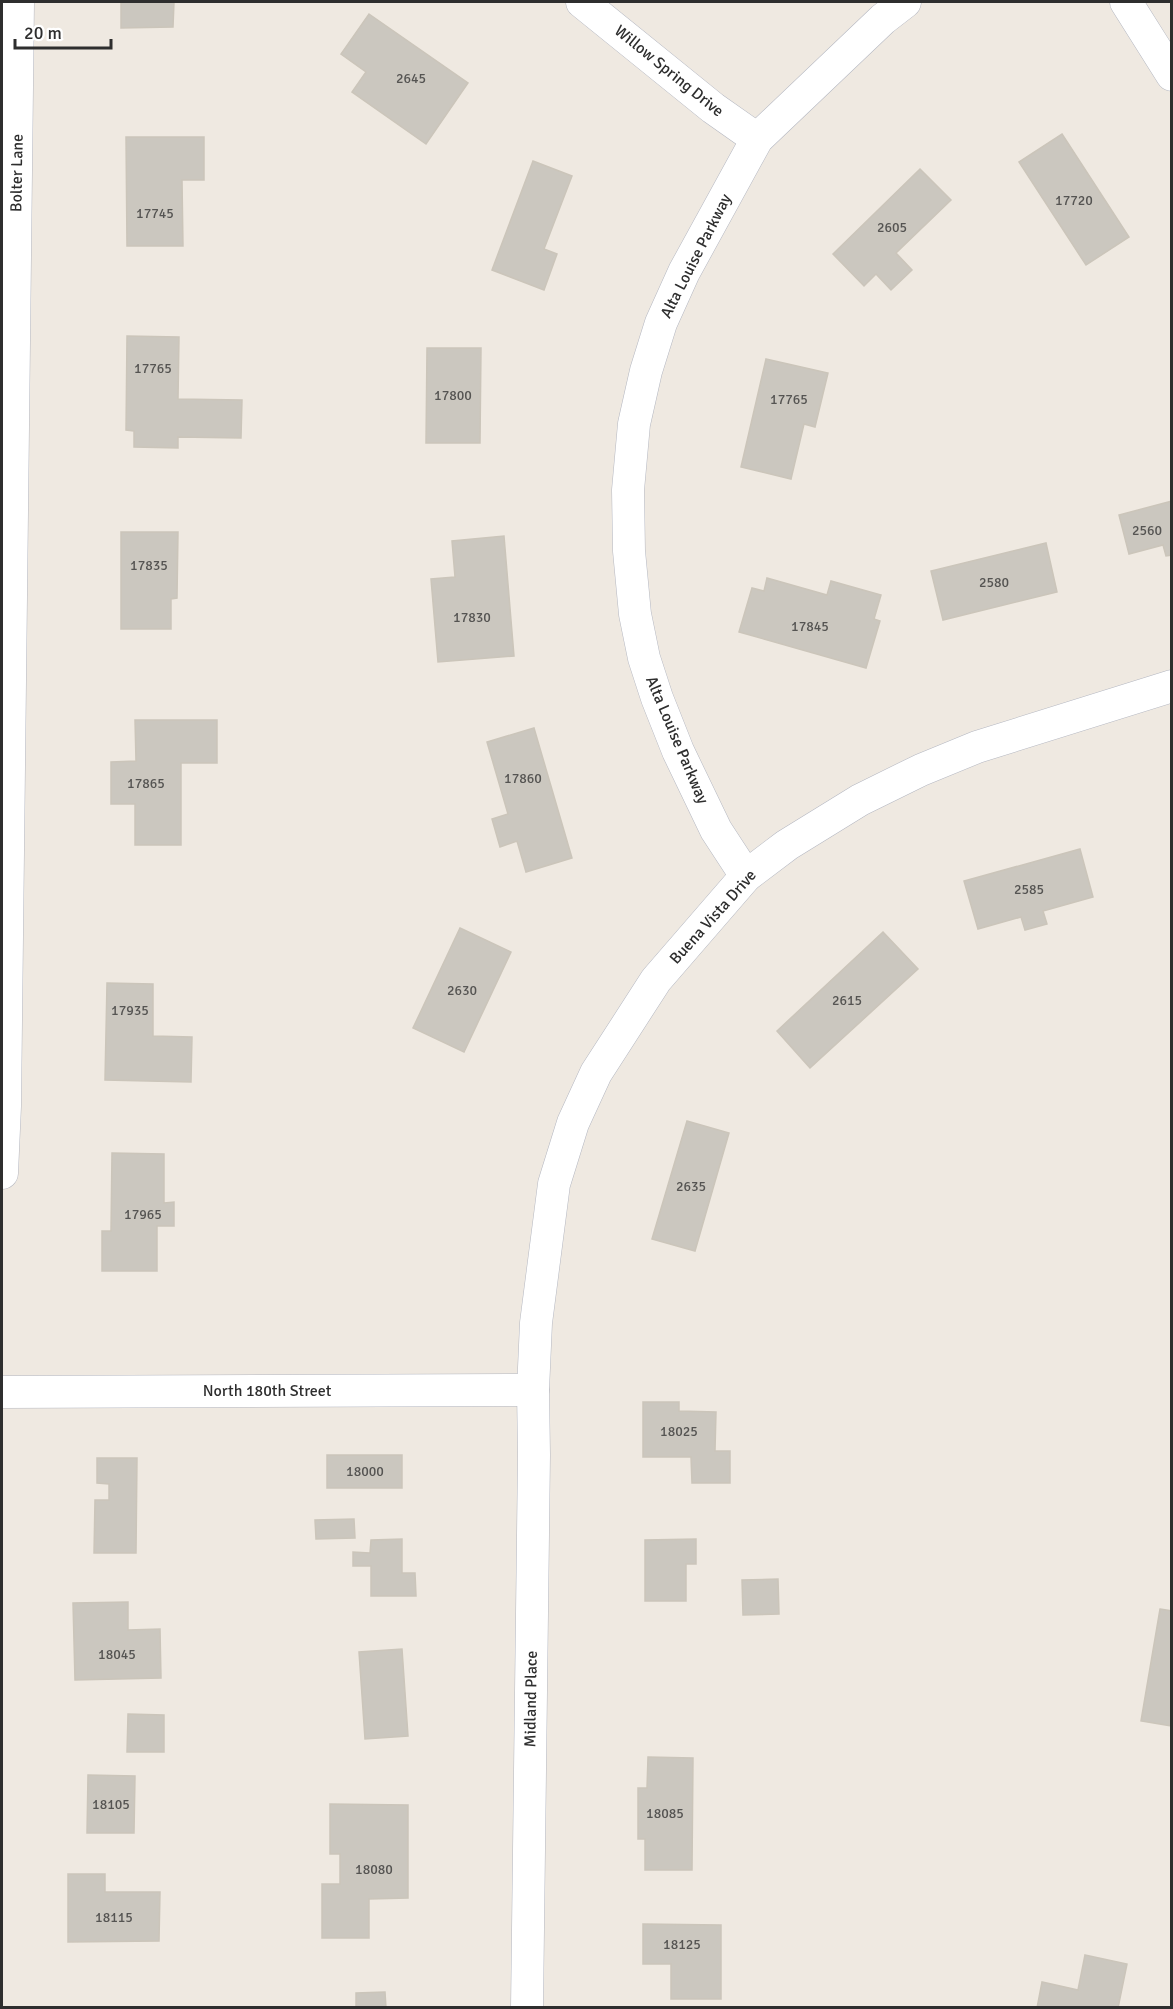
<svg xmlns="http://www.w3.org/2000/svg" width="1173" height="2009" viewBox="0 0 1173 2009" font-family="Signika,sans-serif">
<rect width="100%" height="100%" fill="#efe9e1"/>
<g fill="#cbc7bf" stroke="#cbc5ba" stroke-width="1.5">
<path d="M121,2H174L173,27L121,28Z"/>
<path d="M369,14L468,83L426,144L352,92L366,72L341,54Z"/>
<path d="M1062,134L1129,237L1086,265L1019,162Z"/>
<path d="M126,137H204V180H182L183,246H127Z"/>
<path d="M533,161L572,176L544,249L557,254L544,290L492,270Z"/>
<path d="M920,169L951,200L896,253L912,270L891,290L876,274L864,286L833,254Z"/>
<path d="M127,336L179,337L178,399L242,400L241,438L178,437V448L134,447V431L126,430Z"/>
<path d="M427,348H481L480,443H426Z"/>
<path d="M766,359L828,373L815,427L804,424L791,479L741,467Z"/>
<path d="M1172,501V555L1166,556L1163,545L1129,554L1119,515Z"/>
<path d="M121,532H178L177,598L171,599V629H121Z"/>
<path d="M504,536L514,656L438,662L431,579L455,577L452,541Z"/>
<path d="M1046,543L1057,592L943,620L931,571Z"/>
<path d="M767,578L827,595L831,581L881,595L874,619L880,621L866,668L739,632L752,588L764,591Z"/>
<path d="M135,720H217V763H181V845H135V804H111V762L136,761Z"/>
<path d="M534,728L572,858L526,872L517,841L500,847L492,819L508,814L487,742Z"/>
<path d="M1080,849L1093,897L1043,911L1047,924L1025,930L1021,917L978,929L964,881Z"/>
<path d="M460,928L511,952L464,1052L413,1028Z"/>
<path d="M883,932L918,969L810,1068L777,1031Z"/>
<path d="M107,983L153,984V1036L192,1037L191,1082L105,1080Z"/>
<path d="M687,1121L729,1133L695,1251L652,1239Z"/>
<path d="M112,1153L164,1154V1203L174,1202V1226H157V1271H102V1231H111Z"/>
<path d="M643,1402H679V1411L716,1412L715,1451H730V1483H692L691,1457H643Z"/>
<rect x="327" y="1455" width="75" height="33"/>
<path d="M97,1458H137L136,1553H94L95,1500H109V1484L97,1483Z"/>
<path d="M354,1519L355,1538L316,1539L315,1520Z"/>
<path d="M402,1539V1573H415L416,1596H371V1566H353V1552L370,1553L371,1540Z"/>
<path d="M696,1539V1564H686V1601H645V1540Z"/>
<path d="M778,1579L779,1614L743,1615L742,1580Z"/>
<path d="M128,1602V1630L160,1629L161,1678L75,1680L73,1603Z"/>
<path d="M1160,1609L1172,1611V1726L1141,1721Z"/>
<path d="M402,1649L408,1736L365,1739L359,1652Z"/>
<path d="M128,1714L164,1715V1752H127Z"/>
<path d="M648,1757L693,1758L692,1870H645V1839H638V1788H647Z"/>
<path d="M88,1775L135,1776L134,1833H87Z"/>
<path d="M330,1804L408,1805V1898L369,1899V1938H322V1884H340V1854H330Z"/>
<path d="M68,1874H105V1892H160L159,1941L68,1942Z"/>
<path d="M643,1924L721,1925V1999H671V1964H643Z"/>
<path d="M1085,1955L1127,1964L1118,2008H1037L1042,1982L1078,1990Z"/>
<path d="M385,1992L386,2008H356V1993Z"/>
</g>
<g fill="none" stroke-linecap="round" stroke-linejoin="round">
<g stroke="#b4b7c1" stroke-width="33">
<g id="minor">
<path d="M582,2L713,108L757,139"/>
<path d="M1126,2L1172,75"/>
<path d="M746,876L716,830L678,751L657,698L644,658L635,614L629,551L628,490L634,424L646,371L661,323L684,272L757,139L883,19L905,2"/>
<path d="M2,1173L5,1106L18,2"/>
<path d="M2,1392L533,1390"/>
<path d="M527,2008L534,1455L533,1390L536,1323L554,1184L573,1123L596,1073L656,980L746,876L787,845L860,800L921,770L977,747L1172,686"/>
</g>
</g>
<use href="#minor" stroke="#fff" stroke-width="32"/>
</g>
<g text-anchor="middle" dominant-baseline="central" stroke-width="6" stroke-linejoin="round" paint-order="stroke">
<g font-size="14" fill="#555452">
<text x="411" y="78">2645</text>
<text x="1074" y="200">17720</text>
<text x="155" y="213">17745</text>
<text x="892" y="227">2605</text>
<text x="153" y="368">17765</text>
<text x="453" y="395">17800</text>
<text x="789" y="399">17765</text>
<text x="1147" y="530">2560</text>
<text x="149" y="565">17835</text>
<text x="994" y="582">2580</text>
<text x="472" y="617">17830</text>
<text x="810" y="626">17845</text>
<text x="523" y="778">17860</text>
<text x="146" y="783">17865</text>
<text x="1029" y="889">2585</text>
<text x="462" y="990">2630</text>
<text x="847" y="1000">2615</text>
<text x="130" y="1010">17935</text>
<text x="691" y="1186">2635</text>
<text x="143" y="1214">17965</text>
<text x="679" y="1431">18025</text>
<text x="365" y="1471">18000</text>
<text x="117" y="1654">18045</text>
<text x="111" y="1804">18105</text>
<text x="665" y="1813">18085</text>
<text x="374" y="1869">18080</text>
<text x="114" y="1917">18115</text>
<text x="682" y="1944">18125</text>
</g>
<g font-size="16" fill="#2e2e2e" stroke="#fff">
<text transform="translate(669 71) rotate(39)">Willow Spring Drive</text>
<text transform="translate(17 173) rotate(-89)">Bolter Lane</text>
<text transform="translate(696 256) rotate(-63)">Alta Louise Parkway</text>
<text transform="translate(677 740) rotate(67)">Alta Louise Parkway</text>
<text transform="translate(713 917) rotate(-48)">Buena Vista Drive</text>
<text x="267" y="1391">North 180th Street</text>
<text transform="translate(531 1699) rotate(-89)">Midland Place</text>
</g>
</g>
<rect width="1173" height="2009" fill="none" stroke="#2e2e2e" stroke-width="6"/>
<path d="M15 39v9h96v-9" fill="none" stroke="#2e2e2e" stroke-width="3"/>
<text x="24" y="39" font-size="18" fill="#2e2e2e" stroke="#ffffff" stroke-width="4.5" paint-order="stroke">20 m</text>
</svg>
